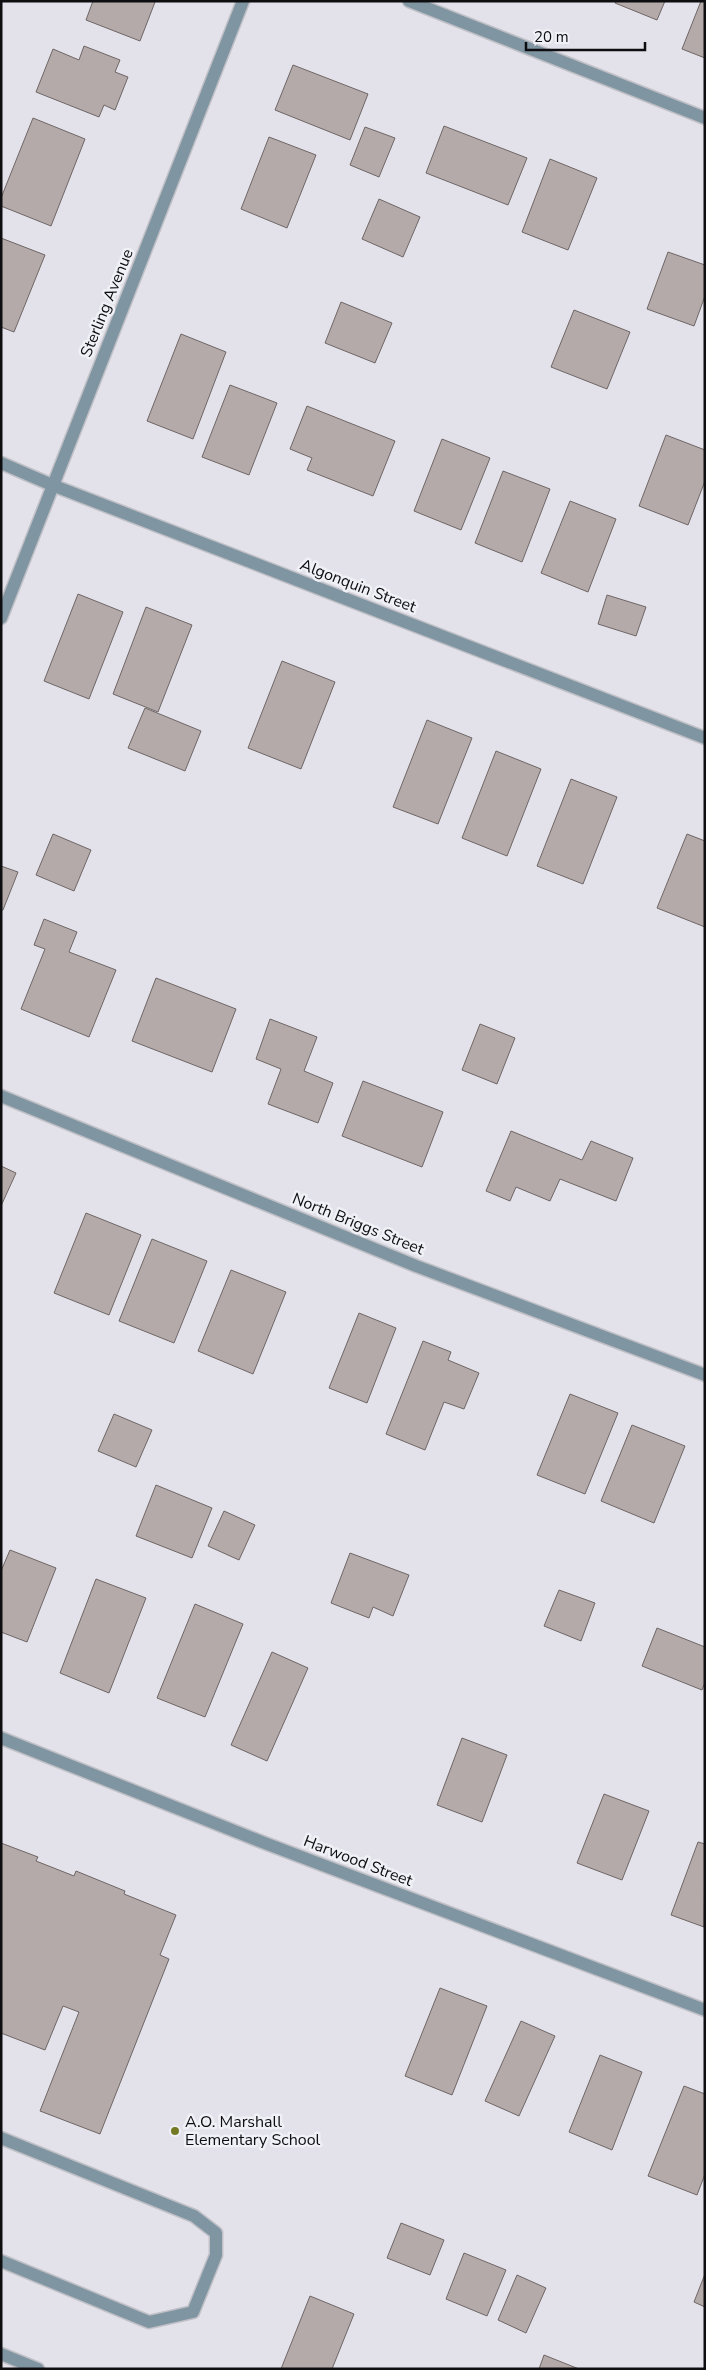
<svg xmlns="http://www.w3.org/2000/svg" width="706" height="2370" viewBox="0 0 706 2370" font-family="'Nunito Sans',sans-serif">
<rect width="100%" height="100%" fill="#e3e2ea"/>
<g fill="#b3aaa9" stroke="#6f6666">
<path d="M93,1H154L155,2L140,41L86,20Z"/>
<path d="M616,1H665L657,20L615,3Z"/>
<path d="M701,1H705V58L682,49Z"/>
<path d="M84,46L120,60L115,72L128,77L115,110L104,105L99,117L36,92L53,49L79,60Z"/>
<path d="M293,65L368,94L350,140L275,110Z"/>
<path d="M33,118L85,139L51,226L1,206V198Z"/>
<path d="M444,126L527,158L508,205L426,173Z"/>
<path d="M365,127L395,138L379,177L350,165Z"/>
<path d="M269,137L316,155L287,228L241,209Z"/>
<path d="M550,159L597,178L568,250L522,232Z"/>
<path d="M379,199L420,217L403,257L362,239Z"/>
<path d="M1,238L45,255L14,332L1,327Z"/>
<path d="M668,252L705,265V296L694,326L647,309Z"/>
<path d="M341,302L392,323L375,363L325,343Z"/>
<path d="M574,310L630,332L607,389L551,367Z"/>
<path d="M181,334L226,352L193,439L147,421Z"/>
<path d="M230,385L277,403L249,475L202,457Z"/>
<path d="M307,406L395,441L373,496L307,470L312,458L290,449Z"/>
<path d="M666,435L705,450V481L688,525L639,506Z"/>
<path d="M442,439L490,458L461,530L414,511Z"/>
<path d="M503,471L550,489L522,562L475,543Z"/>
<path d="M570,501L616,519L588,592L541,573Z"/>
<path d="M78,594L123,612L89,699L44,681Z"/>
<path d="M607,595L646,607L636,636L598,624Z"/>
<path d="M146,607L192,625L158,712L113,694Z"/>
<path d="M282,661L335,682L301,769L248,748Z"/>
<path d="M145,708L201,731L185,771L128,748Z"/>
<path d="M427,720L472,738L438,824L393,807Z"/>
<path d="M496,751L541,769L507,856L462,838Z"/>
<path d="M571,779L617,797L583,884L537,866Z"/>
<path d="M53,834L91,850L74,891L36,875Z"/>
<path d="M687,834L705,841V927L657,908Z"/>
<path d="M1,866L18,872L3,910H1Z"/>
<path d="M44,919L77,932L69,952L116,970L89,1037L21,1009L45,949L34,945Z"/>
<path d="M156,978L236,1009L212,1072L132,1041Z"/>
<path d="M270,1019L317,1037L304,1071L333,1083L318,1123L268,1104L281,1069L256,1059Z"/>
<path d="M480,1024L515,1038L497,1084L462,1070Z"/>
<path d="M363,1081L443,1112L422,1167L342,1136Z"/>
<path d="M511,1131L582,1160L591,1141L633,1158L616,1201L560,1179L550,1201L516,1187L510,1201L486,1191Z"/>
<path d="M1,1166L16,1173L1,1206Z"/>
<path d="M86,1213L141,1235L109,1315L54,1293Z"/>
<path d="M152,1239L207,1261L174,1343L119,1321Z"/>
<path d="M231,1270L286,1292L253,1374L198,1351Z"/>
<path d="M359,1313L396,1328L367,1403L329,1388Z"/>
<path d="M423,1341L451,1352L448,1360L479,1373L464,1409L444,1402L425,1450L386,1434Z"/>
<path d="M570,1394L618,1413L585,1494L537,1475Z"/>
<path d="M114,1414L152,1430L136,1467L98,1451Z"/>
<path d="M632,1425L685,1446L654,1523L601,1501Z"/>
<path d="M156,1485L212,1508L192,1558L136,1536Z"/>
<path d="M224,1511L255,1525L239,1560L208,1546Z"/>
<path d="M10,1550L56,1568L27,1642L1,1632V1571Z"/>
<path d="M350,1553L409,1575L393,1616L373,1607L369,1618L331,1603Z"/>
<path d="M96,1579L146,1598L109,1693L60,1673Z"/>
<path d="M559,1590L595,1603L581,1641L544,1626Z"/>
<path d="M195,1604L243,1624L205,1717L157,1698Z"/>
<path d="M657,1628L705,1647V1682L702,1690L642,1666Z"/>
<path d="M272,1652L308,1668L267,1761L231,1745Z"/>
<path d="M462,1738L507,1755L482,1822L437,1805Z"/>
<path d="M604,1794L649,1811L622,1880L577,1863Z"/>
<path d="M698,1842L705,1844L704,1927L671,1915Z"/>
<path d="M1,1843L38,1857L36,1861L74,1876L76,1871L125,1891L124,1894L176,1915L160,1955L169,1959L100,2134L40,2111L79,2012L63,2006L45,2050L1,2033Z"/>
<path d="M440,1988L487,2006L452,2095L405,2076Z"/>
<path d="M521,2021L555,2036L519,2116L485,2101Z"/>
<path d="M600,2055L642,2072L612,2150L569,2132Z"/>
<path d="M684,2086L705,2094V2174L697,2195L648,2176Z"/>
<path d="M401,2223L444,2240L430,2275L387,2258Z"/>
<path d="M464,2253L506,2270L487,2316L446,2299Z"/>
<path d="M705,2274V2307L694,2302Z"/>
<path d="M517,2275L546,2288L526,2333L498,2320Z"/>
<path d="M310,2296L354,2314L332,2369H281Z"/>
<path d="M544,2355L579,2369H539Z"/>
</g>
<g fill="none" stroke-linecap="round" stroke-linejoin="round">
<g stroke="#c1c0c7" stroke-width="15">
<path id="service" d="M1,2138L194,2216L216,2233V2255L193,2312L149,2322L1,2261"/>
</g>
<g stroke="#c1c0c7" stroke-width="15">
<g id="minor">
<path d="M409,1L705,118"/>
<path d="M1,463L52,485L705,738"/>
<path d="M1,618L243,1"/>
<path d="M1,1738L262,1842L705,2010"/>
<path d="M1,2354L38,2369"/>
</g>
</g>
<g stroke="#c1c0c7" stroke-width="15">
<path id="tertiary" d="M1,1096L416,1266L705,1375"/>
</g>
<use href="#service" stroke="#7f96a2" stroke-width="12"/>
<use href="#minor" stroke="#7f96a2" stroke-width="12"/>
<use href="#tertiary" stroke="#7f96a2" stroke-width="12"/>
</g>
<circle fill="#747a24" stroke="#f0f0f7" stroke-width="2" cx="175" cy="2131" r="5"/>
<g text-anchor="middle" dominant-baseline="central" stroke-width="5" stroke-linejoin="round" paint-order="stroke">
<g font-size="16" fill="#0e0d10" stroke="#f0f0f7">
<text transform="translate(107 303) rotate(-68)">Sterling Avenue</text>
<text transform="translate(358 586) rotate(21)">Algonquin Street</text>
<text transform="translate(358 1224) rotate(22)">North Briggs Street</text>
<text transform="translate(358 1861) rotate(21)">Harwood Street</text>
</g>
<g font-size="16" fill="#0e0d10" stroke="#f0f0f7" text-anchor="start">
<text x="185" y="2122">A.O. Marshall<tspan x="185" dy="18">Elementary School</tspan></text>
</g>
</g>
<rect width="706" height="2370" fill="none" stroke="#0e0d10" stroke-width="5"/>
<path d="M526 42v8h119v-8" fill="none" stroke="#0e0d10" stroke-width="2.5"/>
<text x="534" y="42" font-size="15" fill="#0e0d10" stroke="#f0f0f7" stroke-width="4" paint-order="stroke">20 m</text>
</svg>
